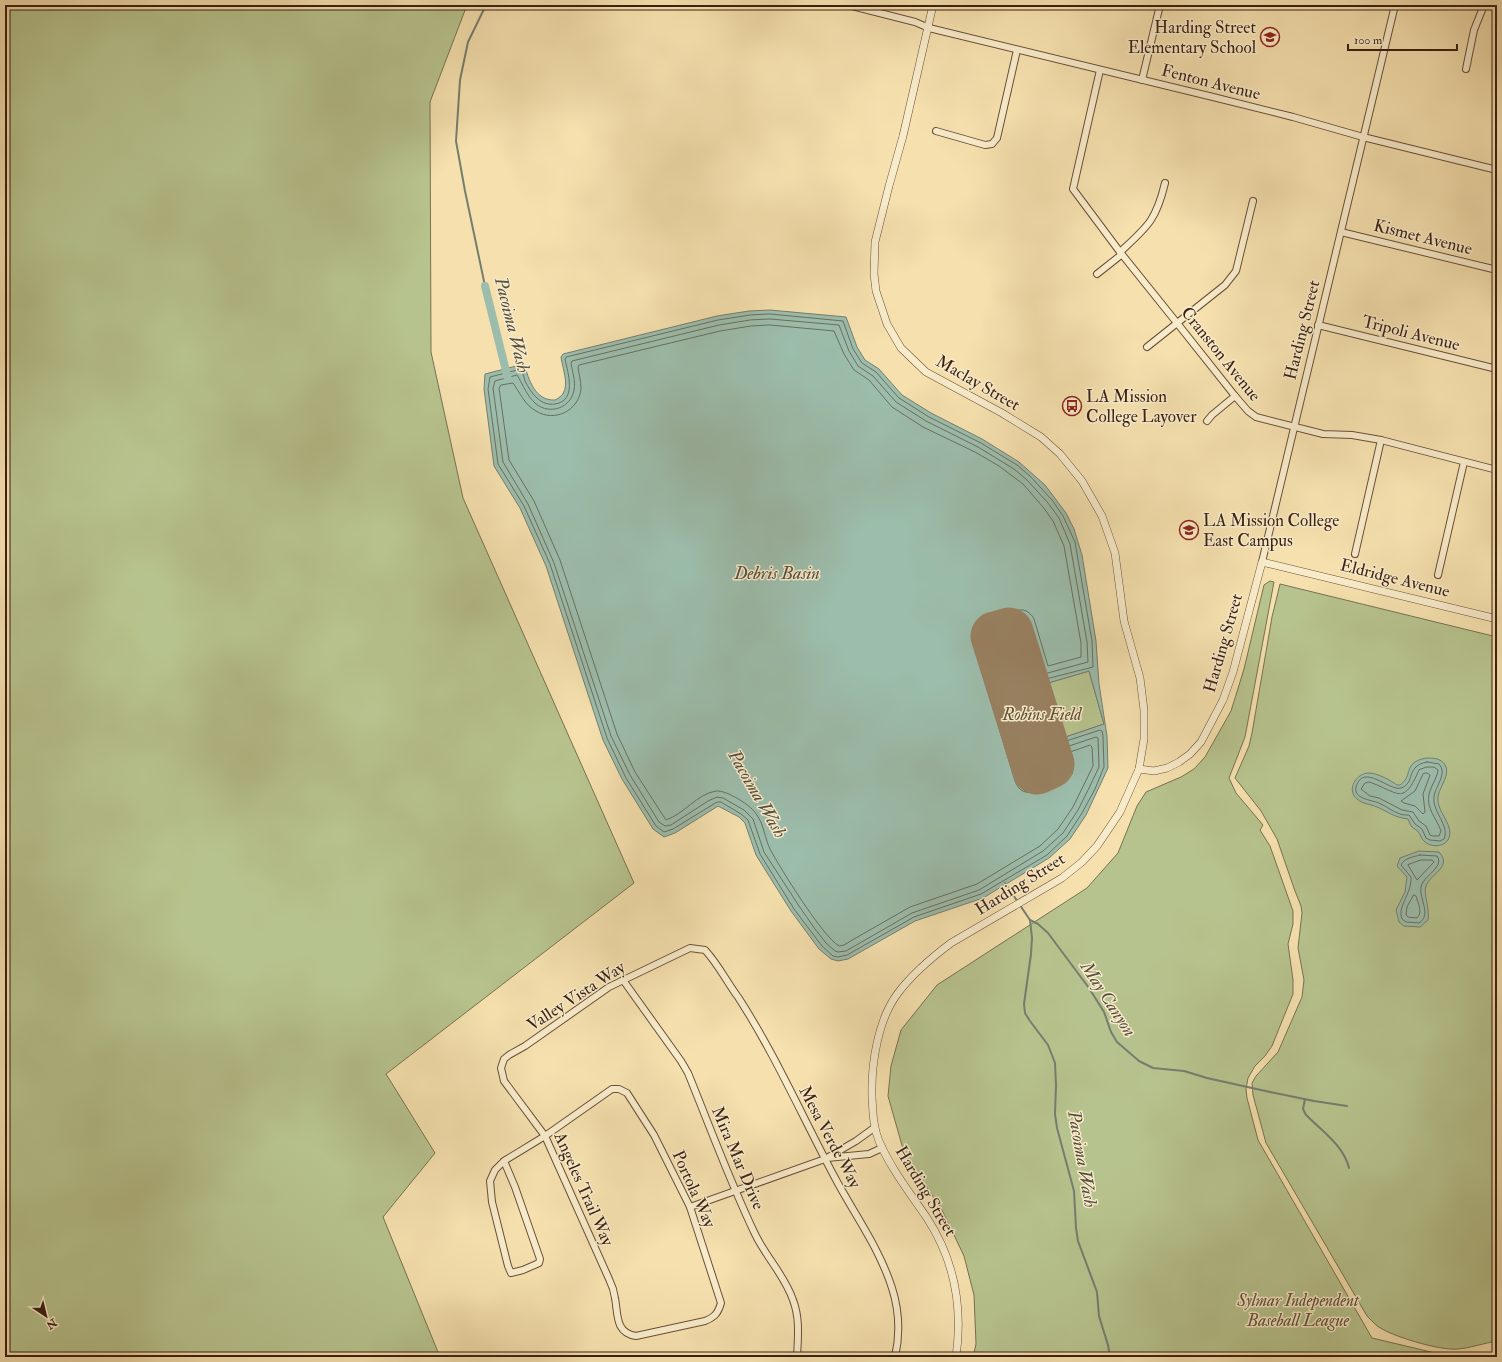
<svg xmlns="http://www.w3.org/2000/svg" width="1502" height="1362" viewBox="0 0 1502 1362" font-family="'IM FELL Double Pica',serif">
<rect width="100%" height="100%" fill="#f5e0ae"/>
<filter id="stains"><feTurbulence type="fractalNoise" baseFrequency=".005" numOctaves="4"/><feColorMatrix values="0 0 0 0 .2 0 0 0 0 .09 0 0 0 0 .02 0 0 0 .5 -.17"/></filter>
<radialGradient id="worn" r=".72"><stop offset=".6" stop-color="#630" stop-opacity="0"/><stop offset="1" stop-color="#630" stop-opacity=".3"/></radialGradient>
<g fill="#b7c38e" stroke="#787150">
<path d="M5,5H467L430,102L431,352L463,498L634,883L386,1074L435,1153L383,1217L440,1357H5Z"/>
<path d="M1270,581L1274,582L1245,737L1229,778L1236,793L1263,825L1260,830L1270,846L1293,911V924L1288,944L1293,980V994L1272,1046L1265,1056L1255,1066L1248,1078L1246,1089L1247,1098L1258,1140L1372,1338L1452,1357H973L976,1344L974,1295L964,1256L941,1208L905,1156L888,1096L891,1066L901,1030L937,985L1087,888L1118,853L1137,806L1146,792L1181,777L1194,769L1205,757L1231,711L1244,669L1264,585Z"/>
<path d="M1280,584L1497,637V1341C1484,1343 1471,1348 1458,1349C1441,1351 1389,1336 1376,1325C1373,1322 1370,1319 1367,1316L1266,1143L1253,1095L1252,1083L1256,1076L1278,1052L1302,997L1304,980L1298,948L1302,913L1301,906L1295,891L1277,839L1261,811L1235,778L1249,746L1252,733L1272,617Z"/>
<path d="M1021,625L1038,686L1089,671L1104,724L1051,742L1058,768L1030,778L986,634Z"/>
</g>
<g fill="#9cbdac" stroke="#757e6e" fill-rule="evenodd">
<path d="M770,310L846,317L857,347L865,360L879,369L902,395L931,413L982,439L1019,462L1045,485L1066,513L1074,529L1082,555L1096,641L1099,684L1107,736L1108,768L1086,815L1070,839L1049,858L983,898L915,921L848,959L838,961L831,959L819,949L791,911L756,855L745,823L739,817L718,806L675,833L664,837L653,829L622,779L603,740L546,566L520,508L494,466L484,389L485,374L524,364C529,380 535,401 555,400C573,392 563,372 561,357L563,354L717,316L749,311ZM1021,625L1038,686L1089,671L1104,724L1051,742L1058,768L1030,778L986,635Z"/>
<path d="M1426,758C1433,758 1441,758 1445,765C1451,775 1439,787 1438,797C1436,812 1456,826 1448,840C1443,848 1429,847 1424,841C1421,839 1421,835 1419,833C1418,830 1414,829 1412,827C1410,825 1409,821 1408,819C1393,817 1389,812 1377,807C1370,804 1363,804 1357,799C1346,790 1356,773 1369,773C1377,773 1390,780 1397,785H1400C1414,775 1402,763 1426,758Z"/>
<path d="M1419,851L1439,852C1453,867 1430,874 1426,886C1423,895 1430,907 1428,920L1420,927L1404,926L1399,922L1396,910L1405,892L1407,877L1397,866L1400,858Z"/>
</g>
<g fill="none" stroke-linecap="round" stroke-linejoin="round">
<g stroke="#6b6e5f" stroke-width="1">
<path d="M770,314L843,321L853,349L862,363L876,372L899,398L929,417L981,443L1017,465L1030,476L1052,500L1063,516L1075,542L1092,641L1093,667L1042,680L1023,622L1019,621L986,630L983,633L982,636L1027,780L1032,781L1061,770L1062,766L1056,746L1057,744L1100,730L1102,731L1103,736L1104,767L1095,789L1082,813L1067,836L1047,855L981,894L914,917L847,955L838,957L833,956L822,946L794,909L760,854L748,820L741,814L721,802H717L673,829L664,832L656,826L626,778L607,738L550,564L524,506L498,464L488,389L490,377L521,369C523,373 524,377 525,381C528,387 532,394 538,399C543,403 548,405 555,404C577,401 568,373 565,359L566,357L718,320L750,315Z"/>
<path d="M770,319L839,325L849,351L858,366L873,376L896,402L926,421L978,447L1014,469L1027,480L1048,503L1059,518L1070,544L1087,642L1088,662L1044,674L1029,622L1026,618L1022,616L983,626L978,631L977,637L1021,780L1024,784L1032,787L1063,775C1071,767 1063,758 1063,748L1096,737L1098,738L1099,767L1090,786L1078,810L1063,833L1043,851L979,890L912,913L846,951L838,952L835,951L826,943L815,929L799,906L764,852L753,819L744,810L723,798L717,797L708,801L671,825L665,826L659,822L630,775L611,736L554,563L528,504L503,462L493,388L495,381L517,375C524,386 526,395 536,404C550,415 571,408 574,390C576,381 572,371 571,363L572,361L719,325L750,320Z"/>
<path d="M770,325L834,331L844,354L854,370L869,380L892,407L923,427L975,452L999,466L1023,484L1043,507L1053,521L1064,546L1081,643V657L1048,666L1034,619C1032,615 1028,611 1023,610C1015,609 980,619 975,624C972,629 971,634 972,639L1015,781C1017,786 1020,791 1026,792C1035,795 1068,782 1072,774C1075,766 1070,759 1070,752L1090,745L1092,747L1093,766L1073,807L1058,829L1040,846L977,884L910,907L854,939L844,945L839,946C823,937 780,868 770,849C765,839 764,825 757,815C752,806 727,790 716,791C697,794 684,814 666,820L635,772L617,734L560,560L534,501L509,460L499,388L501,385L513,383C520,393 525,405 536,411C555,423 579,410 581,389C581,382 579,374 578,367L579,365L720,331L751,326Z"/>
<path d="M1427,762L1439,764C1448,774 1435,786 1434,797C1432,812 1450,825 1444,839L1440,841L1430,840L1426,838L1422,829L1415,824L1409,815C1406,815 1403,815 1400,814C1393,812 1386,806 1379,803C1372,800 1353,799 1356,787C1363,762 1390,792 1401,788C1416,783 1405,766 1427,762Z"/>
<path d="M1427,767H1434L1438,770C1437,778 1431,786 1429,794C1426,809 1437,819 1441,831L1439,836H1433L1430,835L1426,826L1419,821L1413,812L1402,810L1379,798L1370,796L1361,789L1365,783L1369,782C1399,792 1403,807 1419,770Z"/>
<path d="M1427,773L1430,775L1423,794L1425,812L1423,814L1415,806L1404,803L1401,801L1415,791L1423,774Z"/>
<path d="M1420,855L1437,856C1445,867 1423,876 1421,887C1419,899 1432,915 1419,923L1406,922L1402,919C1397,906 1412,894 1411,877L1401,865C1404,858 1413,857 1420,855Z"/>
<path d="M1421,860H1432L1434,862L1417,880L1408,865Z"/>
<path d="M1414,895L1416,896C1418,903 1423,912 1417,918L1408,917L1406,915L1407,907Z"/>
</g>
<g stroke="#757e6e" stroke-width="2">
<path d="M485,286L465,191L456,141L460,80L468,42L486,5"/>
<path d="M1005,883L1030,920L1032,938L1031,954L1024,1004L1025,1013L1030,1021L1048,1045L1055,1063L1056,1085L1055,1114L1057,1128L1074,1191L1076,1228L1078,1241L1097,1292L1099,1316L1108,1345L1110,1357"/>
<path d="M1030,920L1038,924L1048,933L1089,988L1104,1012L1111,1032L1117,1042L1139,1061L1153,1068L1184,1071L1207,1078L1270,1092L1314,1101L1347,1106"/>
<path d="M1305,1099L1303,1109L1306,1115C1321,1130 1344,1146 1349,1168"/>
</g>
<path stroke="#9cbdac" stroke-width="8" d="M485,286L508,379"/>
<path stroke="#988060" stroke-width="49" d="M1009,632L1050,764L1037,770L995,636Z"/>
<g stroke="#694f39" stroke-width="8">
<g id="minor">
<path d="M848,5L915,22L929,28L1213,97L1293,117L1363,137L1497,170"/>
<path d="M1466,69L1474,30L1484,5"/>
<path d="M1100,70L1073,189L1120,252L1177,323L1235,396L1248,411L1256,417L1323,434L1352,435L1381,440L1497,470"/>
<path d="M1142,80L1160,5"/>
<path d="M936,131L985,145L992,144L997,138L1017,50"/>
<path d="M1341,232L1497,270"/>
<path d="M1120,252C1147,227 1156,221 1165,183"/>
<path d="M1097,274L1121,255"/>
<path d="M1318,325L1497,369"/>
<path d="M1147,347L1225,285L1236,271L1253,201"/>
<path d="M1207,421L1212,415L1235,396"/>
<path d="M1355,554L1381,440"/>
<path d="M1262,562L1395,5"/>
<path d="M1438,575L1464,462"/>
<path d="M623,980L681,1061L688,1073C710,1127 730,1182 755,1234C766,1257 785,1276 793,1300C800,1318 798,1337 797,1357"/>
<path d="M827,1158L869,1154L882,1148"/>
<path d="M504,1161L515,1187L540,1259L539,1263L523,1270L511,1273L508,1266L492,1202L490,1181L495,1170L504,1161L545,1136L612,1089H619L627,1093L654,1135L690,1207L721,1303C718,1313 715,1317 705,1321L636,1336C615,1333 618,1314 615,1298C614,1291 612,1285 609,1279L545,1136L504,1081L501,1068L504,1059L509,1055L525,1046L609,987L690,948L705,950C718,964 727,982 738,997C775,1054 802,1116 834,1176C854,1214 879,1247 892,1288C899,1310 900,1335 895,1357"/>
<path d="M690,1207L825,1159L856,1141L874,1128"/>
</g>
</g>
<g stroke="#694f39" stroke-width="8">
<g id="tertiary">
<path d="M933,5L903,136L889,186L875,242L874,274L876,291L887,324L901,348L926,372L1002,413L1041,437L1060,454L1082,481L1102,516L1115,553L1124,621L1140,678L1144,710V739L1139,769L1120,812L1097,846L1082,862L1062,878L951,943C931,958 913,973 898,993C878,1019 871,1064 872,1097C873,1112 873,1127 879,1141C891,1169 910,1193 927,1218C955,1261 963,1307 956,1357"/>
<path d="M1139,769L1154,771L1167,768L1179,762L1190,754L1201,742L1223,700L1233,672L1262,562L1497,619"/>
</g>
</g>
<use href="#minor" stroke="#f8ebca" stroke-width="6"/>
<use href="#tertiary" stroke="#f8ebca" stroke-width="7"/>
</g>
<defs>
<g id="school-ring" transform="scale(1)"><circle r="9.5" fill="#f8ebca" stroke="#8f2418" stroke-width="1.5"/><path d="M0-5L7-2L0 1L-7-2ZM-4 1L0 2.5L4 1V4Q0 6-4 4Z" fill="#8f2418"/></g>
<g id="bus-ring" transform="scale(1)"><circle r="9.5" fill="#f8ebca" stroke="#8f2418" stroke-width="1.5"/><path d="M-5-6H5V4H4V6H2V4H-2V6H-4V4H-5ZM-3.5-4V0h7V-4ZM-3.5 1.2v1.5H-2V1.2ZM2 1.2v1.5H3.5V1.2Z" fill="#8f2418"/></g>
<g id="university-ring" transform="scale(1)"><circle r="9.5" fill="#f8ebca" stroke="#8f2418" stroke-width="1.5"/><path d="M0-5L7-2L0 1L-7-2ZM-4 1L0 2.5L4 1V4Q0 6-4 4Z" fill="#8f2418"/></g>
</defs>
<g fill-rule="evenodd">
<use href="#school-ring" x="1270" y="37"/>
<use href="#bus-ring" x="1072" y="406"/>
<use href="#university-ring" x="1189" y="530"/>
</g>
<g text-anchor="middle" dominant-baseline="central" stroke-width="3" stroke-linejoin="round" paint-order="stroke">
<g font-size="17" fill="#3a1f12" stroke="#f8ebca" text-anchor="start">
<text x="1256" y="27" text-anchor="end">Harding Street<tspan x="1256" dy="20">Elementary School</tspan></text>
<text x="1086" y="396">LA Mission<tspan x="1086" dy="20">College Layover</tspan></text>
<text x="1203" y="520">LA Mission College<tspan x="1203" dy="20">East Campus</tspan></text>
</g>
<g font-size="17" fill="#3a1f12" stroke="#f8ebca">
<text transform="translate(1211 82) rotate(14)">Fenton Avenue</text>
<text transform="translate(1423 237) rotate(14)">Kismet Avenue</text>
<text transform="translate(1302 330) rotate(-76)">Harding Street</text>
<text transform="translate(1411 333) rotate(14)">Tripoli Avenue</text>
<text transform="translate(1221 354) rotate(51)">Cranston Avenue</text>
<text transform="translate(978 383) rotate(30)">Maclay Street</text>
<text transform="translate(1395 578) rotate(14)">Eldridge Avenue</text>
<text transform="translate(1223 643) rotate(-74)">Harding Street</text>
<text transform="translate(1020 884) rotate(-32)">Harding Street</text>
<text transform="translate(576 996) rotate(-33)">Valley Vista Way</text>
<text transform="translate(830 1137) rotate(62)">Mesa Verde Way</text>
<text transform="translate(738 1158) rotate(67)">Mira Mar Drive</text>
<text transform="translate(584 1189) rotate(66)">Angeles Trail Way</text>
<text transform="translate(694 1189) rotate(66)">Portola Way</text>
<text transform="translate(926 1191) rotate(59)">Harding Street</text>
</g>
<g font-size="17" font-style="italic" fill="#605037" stroke="#f8ebca">
<text x="1042" y="714">Robins Field</text>
<text x="1298" y="1300">Sylmar Independent<tspan x="1298" dy="20">Baseball League</tspan></text>
</g>
<g font-size="18" font-style="italic" fill="#574e40" stroke="#f8ebca">
<text transform="translate(512 325) rotate(76)">Pacoima Wash</text>
<text x="777" y="573">Debris Basin</text>
<text transform="translate(757 794) rotate(60)">Pacoima Wash</text>
<text transform="translate(1108 999) rotate(57)">May Canyon</text>
<text transform="translate(1082 1159) rotate(80)">Pacoima Wash</text>
</g>
</g>
<rect width="1502" height="1362" fill="none" stroke="#f5e0ae" stroke-width="20"/>
<rect x="6" y="6" width="1490" height="1350" fill="none" stroke="#3a1f12" stroke-width="2"/>
<rect x="10" y="10" width="1482" height="1342" fill="none" stroke="#3a1f12"/>
<g transform="translate(46 1316) rotate(145)" stroke="#f8ebca" stroke-width="3" paint-order="stroke">
<path d="M0-3L7 15L0 10L-7 15Z" fill="#3a1f12"/>
<text y="-6" font-size="11" font-weight="bold" text-anchor="middle" fill="#3a1f12">N</text>
</g>
<path d="M1348 44v6h109v-6" fill="none" stroke="#3a1f12" stroke-width="2"/>
<text x="1354" y="44" font-size="12" fill="#3a1f12" stroke="#f8ebca" stroke-width="3" paint-order="stroke">100 m</text>
<rect width="100%" height="100%" filter="url(#stains)"/>
<rect width="100%" height="100%" fill="url(#worn)"/>
</svg>
